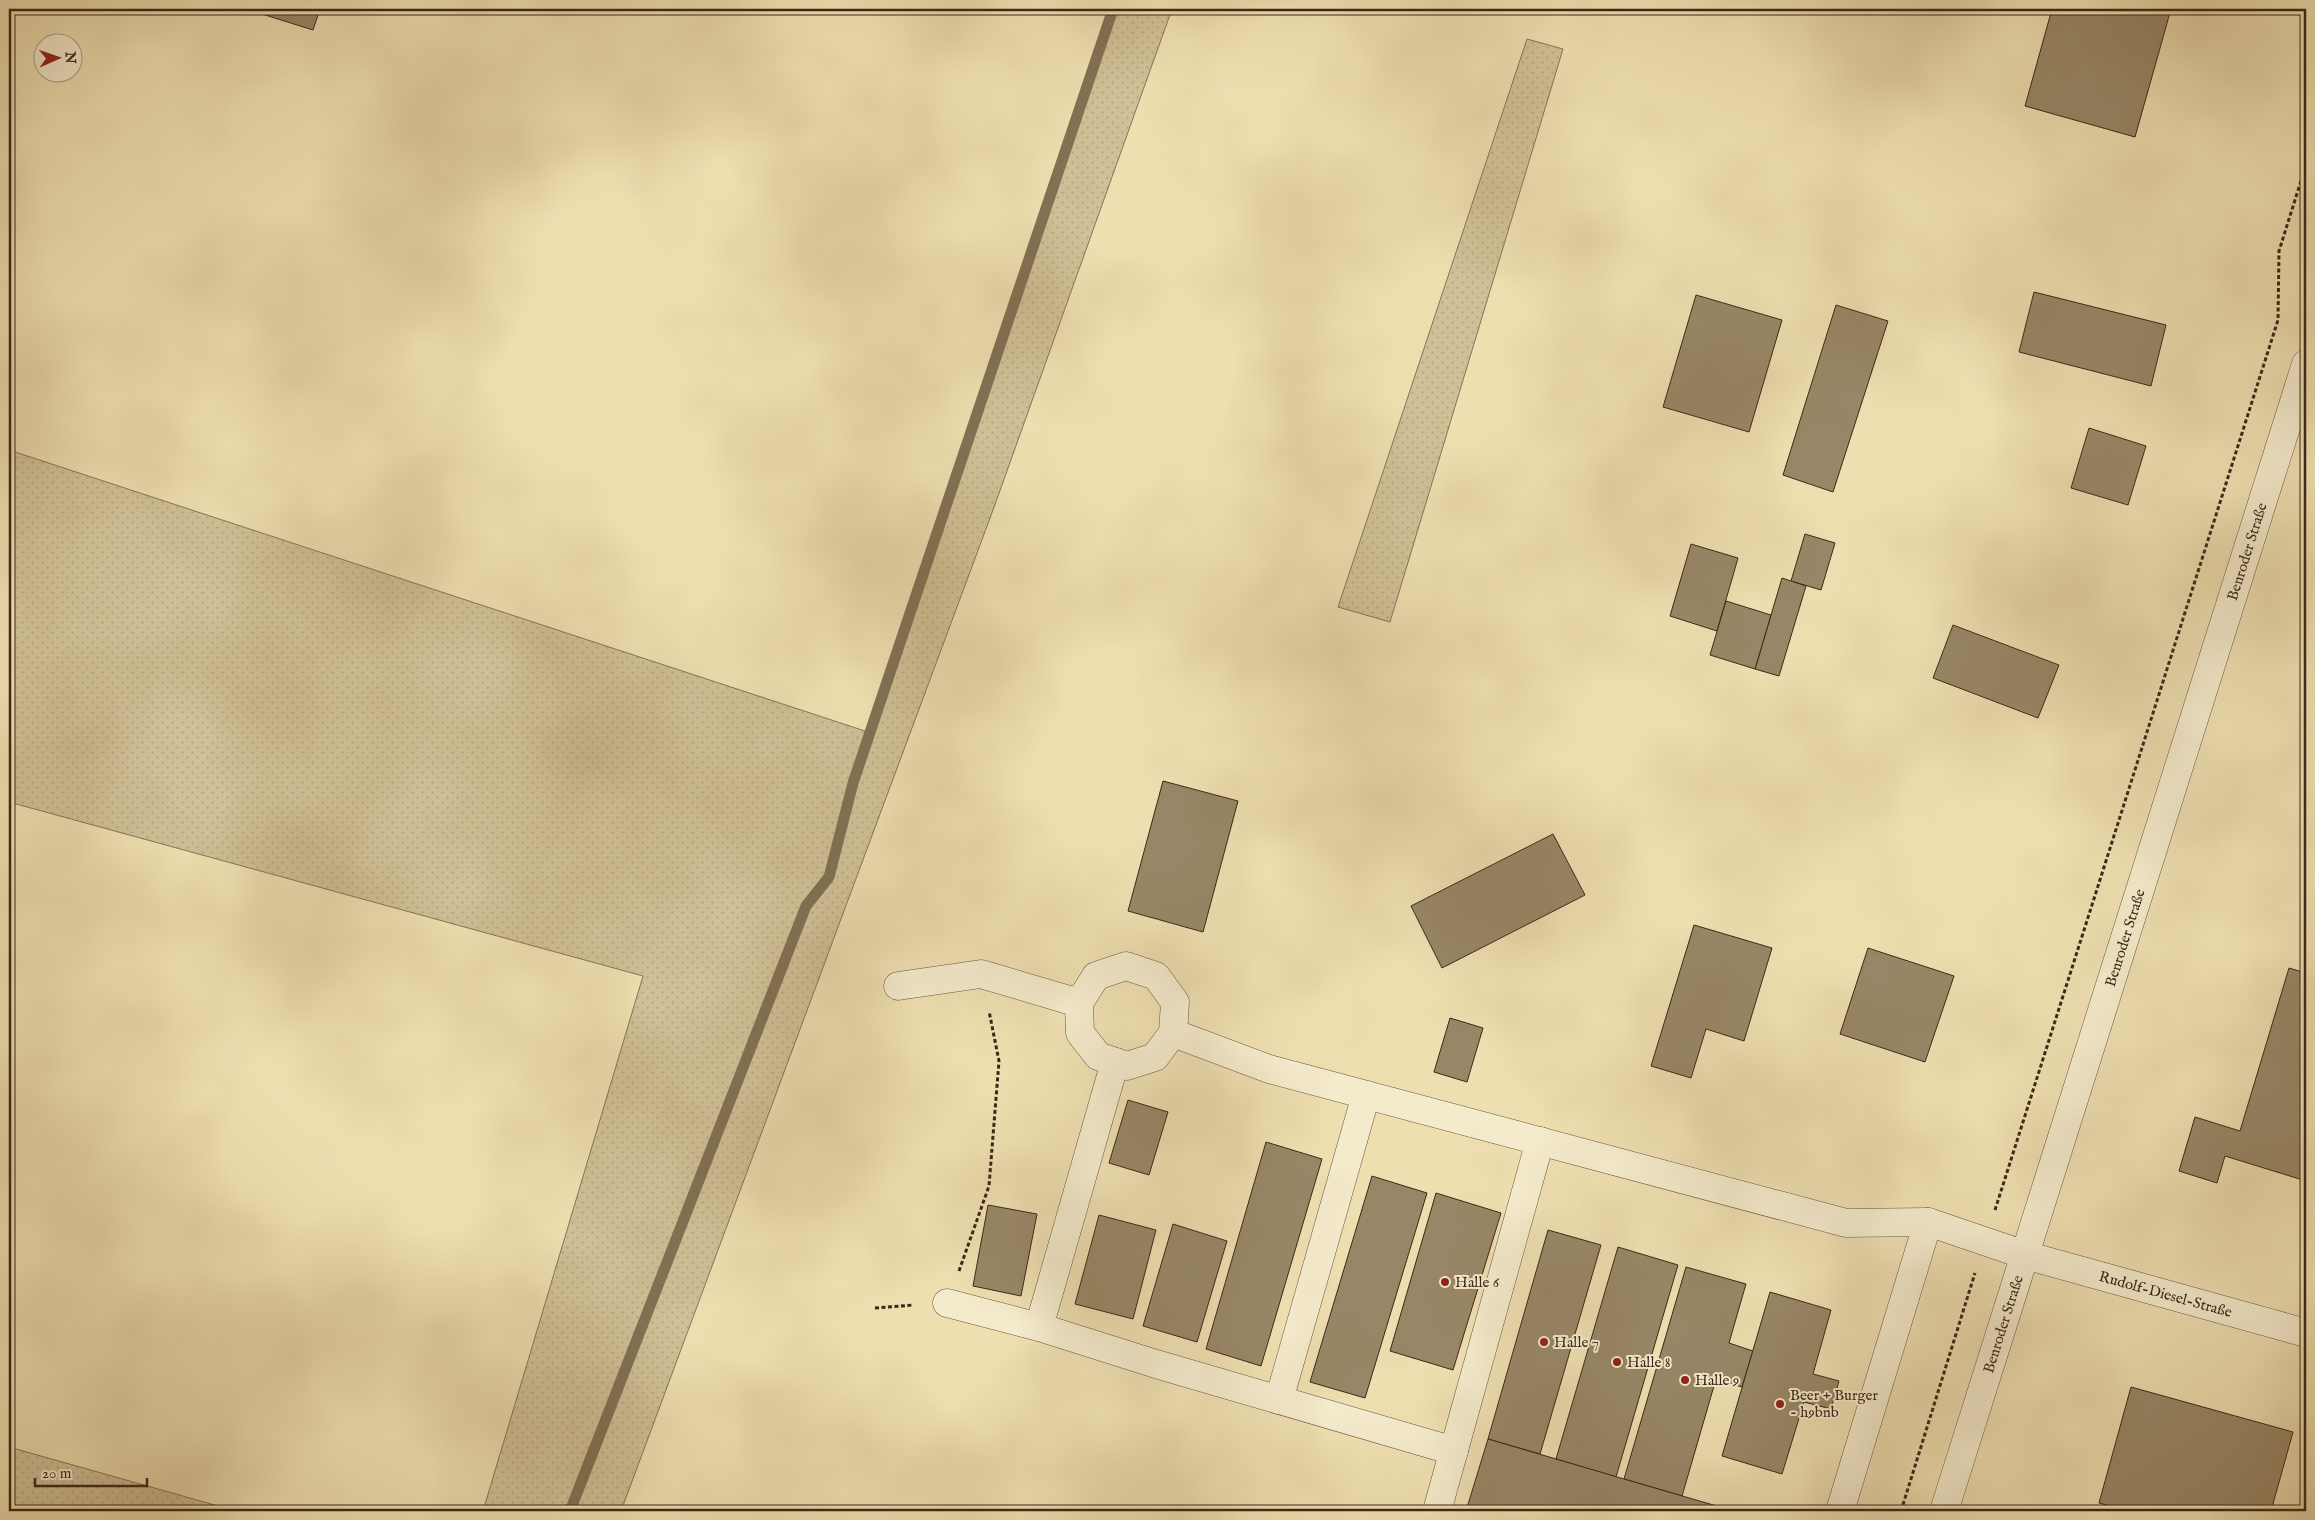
<svg xmlns="http://www.w3.org/2000/svg" width="2315" height="1520" viewBox="0 0 2315 1520" font-family="'IM FELL English',serif">
<defs>
<pattern id="grass-dots" width="8" height="8" patternUnits="userSpaceOnUse" patternTransform="scale(1.25)"><rect width="8" height="8" fill="#d0c097"/><path d="M2 2h.1M6 6h.1" fill="none" stroke="#b4a581" stroke-width="1.8" stroke-linecap="round"/></pattern>
</defs>
<rect width="100%" height="100%" fill="#eedfb1"/>
<filter id="stains"><feTurbulence type="fractalNoise" baseFrequency=".004" numOctaves="4"/><feColorMatrix values="0 0 0 0 .2 0 0 0 0 .09 0 0 0 0 .02 0 0 0 .5 -.17"/></filter>
<radialGradient id="worn" r=".72"><stop offset=".6" stop-color="#630" stop-opacity="0"/><stop offset="1" stop-color="#630" stop-opacity=".3"/></radialGradient>
<g fill="url(#grass-dots)" stroke="#867457">
<path d="M1115,9H1172L993,510L621,1511H483L643,976L9,802V450L871,733Z"/>
<path d="M1527,39L1563,49L1390,622L1338,607Z"/>
<path d="M9,1447L236,1511H9Z"/>
</g>
<g fill="none" stroke-linecap="round" stroke-linejoin="round">
<path stroke="#827154" stroke-width="11" d="M570,1511L806,906L829,877L853,783L1113,9"/>
</g>
<g fill="#988767" stroke="#3b2817">
<path d="M246,9H320L313,30Z"/>
<path d="M2052,9H2171L2135,137L2025,106Z"/>
<path d="M2034,292L2166,325L2151,386L2019,352Z"/>
<path d="M1696,295L1782,320L1749,432L1663,407Z"/>
<path d="M1836,305L1888,321L1833,492L1783,475Z"/>
<path d="M2089,428L2146,446L2128,505L2071,488Z"/>
<path d="M1805,534L1835,543L1821,590L1791,581Z"/>
<path d="M1691,544L1738,558L1717,631L1670,616Z"/>
<path d="M1782,578L1806,586L1779,676L1755,669Z"/>
<path d="M1726,601L1771,615L1755,669L1710,655Z"/>
<path d="M1953,625L2059,665L2038,718L1933,678Z"/>
<path d="M1163,781L1238,801L1203,932L1128,911Z"/>
<path d="M1553,834L1585,895L1442,968L1411,906Z"/>
<path d="M1694,925L1772,948L1744,1041L1706,1029L1691,1078L1651,1066Z"/>
<path d="M1868,948L1954,976L1925,1062L1840,1034Z"/>
<path d="M2289,968L2306,973V1181L2225,1156L2217,1183L2179,1171L2195,1117L2240,1131Z"/>
<path d="M1450,1018L1483,1028L1467,1082L1434,1072Z"/>
<path d="M1128,1100L1168,1112L1149,1175L1109,1163Z"/>
<path d="M1266,1142L1322,1159L1261,1366L1206,1349Z"/>
<path d="M1372,1176L1427,1193L1365,1398L1310,1382Z"/>
<path d="M1436,1193L1501,1213L1453,1370L1390,1351Z"/>
<path d="M988,1205L1037,1214L1021,1296L973,1286Z"/>
<path d="M1099,1215L1156,1230L1133,1319L1075,1304Z"/>
<path d="M1173,1224L1227,1241L1197,1342L1143,1326Z"/>
<path d="M1548,1230L1601,1245L1540,1454L1488,1439Z"/>
<path d="M1618,1247L1678,1265L1616,1477L1556,1459Z"/>
<path d="M1686,1267L1746,1284L1729,1343L1753,1351L1742,1387L1716,1379L1682,1496L1624,1479Z"/>
<path d="M1770,1292L1831,1310L1813,1374L1839,1381L1831,1409L1804,1402L1782,1474L1722,1456Z"/>
<path d="M2131,1387L2293,1432L2271,1511H2128L2099,1503Z"/>
<path d="M1488,1439L1624,1479L1734,1511H1466Z"/>
</g>
<g fill="none" stroke-linecap="round" stroke-linejoin="round">
<g stroke="#68563e" stroke-width="29">
<g id="minor">
<path d="M1126,966L1156,976L1175,1002L1173,1033L1155,1057L1127,1066L1098,1056L1080,1033L1079,1003L1096,976Z"/>
<path d="M898,986L981,974L1079,1003"/>
<path id="s1" d="M1173,1033L1269,1069L1846,1223L1928,1222L2025,1255L2306,1333"/>
<path d="M947,1303L1039,1327L1156,1364L1454,1451"/>
<path d="M1039,1327L1115,1062"/>
<path d="M1279,1400L1366,1095"/>
<path d="M1437,1511L1540,1141"/>
<path d="M1840,1511L1928,1222"/>
<path id="s2" d="M1944,1511L2306,364"/>
</g>
</g>
<g stroke="#3b2817" stroke-width="3" stroke-dasharray="4 2.5" stroke-linecap="butt">
<path d="M1995,1210L2278,320L2279,251L2306,165"/>
<path d="M959,1271L989,1186L999,1061L989,1011"/>
<path d="M875,1308L913,1305"/>
<path d="M1901,1511L1975,1273"/>
</g>
<use href="#minor" stroke="#f4eacc" stroke-width="28"/>
</g>
<g fill="#8f2418" stroke="#f4eacc" stroke-width="2">
<circle cx="1445" cy="1282" r="5"/>
<circle cx="1544" cy="1342" r="5"/>
<circle cx="1617" cy="1362" r="5"/>
<circle cx="1685" cy="1380" r="5"/>
<circle cx="1780" cy="1404" r="5"/>
</g>
<g text-anchor="middle" dominant-baseline="central" stroke-width="4" stroke-linejoin="round" paint-order="stroke">
<g font-size="15" fill="#3b2817" stroke="#f4eacc">
<text stroke="none"><textPath href="#s2" startOffset="1006">Benroder Straße</textPath></text>
<text stroke="none"><textPath href="#s2" startOffset="601">Benroder Straße</textPath></text>
<text stroke="none"><textPath href="#s1" startOffset="1030">Rudolf-Diesel-Straße</textPath></text>
<text stroke="none"><textPath href="#s2" startOffset="196">Benroder Straße</textPath></text>
</g>
<g font-size="15" fill="#3b2817" stroke="#f4eacc" text-anchor="start">
<text x="1455" y="1282">Halle 6</text>
<text x="1554" y="1342">Halle 7</text>
<text x="1627" y="1362">Halle 8</text>
<text x="1695" y="1380">Halle 9</text>
<text x="1790" y="1395">Beer + Burger<tspan x="1790" dy="17">- h9bnb</tspan></text>
</g>
</g>
<rect width="2315" height="1520" fill="none" stroke="#eedfb1" stroke-width="30"/>
<rect x="10" y="10" width="2295" height="1500" fill="none" stroke="#3b2817" stroke-width="2.5"/>
<rect x="15" y="15" width="2285" height="1490" fill="none" stroke="#3b2817"/>
<g transform="translate(58 58) rotate(88)"><circle r="24" fill="#f4eacc" stroke="#aa9c84"/>
<path d="M0-4L9 19L0 12L-9 19Z" fill="#8f2418"/>
<text y="-8" font-size="14" font-weight="bold" text-anchor="middle" fill="#3b2817">N</text>
</g>
<path d="M35 1478v8h112v-8" fill="none" stroke="#3b2817" stroke-width="2.5"/>
<text x="42" y="1478" font-size="15" fill="#3b2817" stroke="#f4eacc" stroke-width="4" paint-order="stroke">20 m</text>
<rect width="100%" height="100%" filter="url(#stains)"/>
<rect width="100%" height="100%" fill="url(#worn)"/>
</svg>
